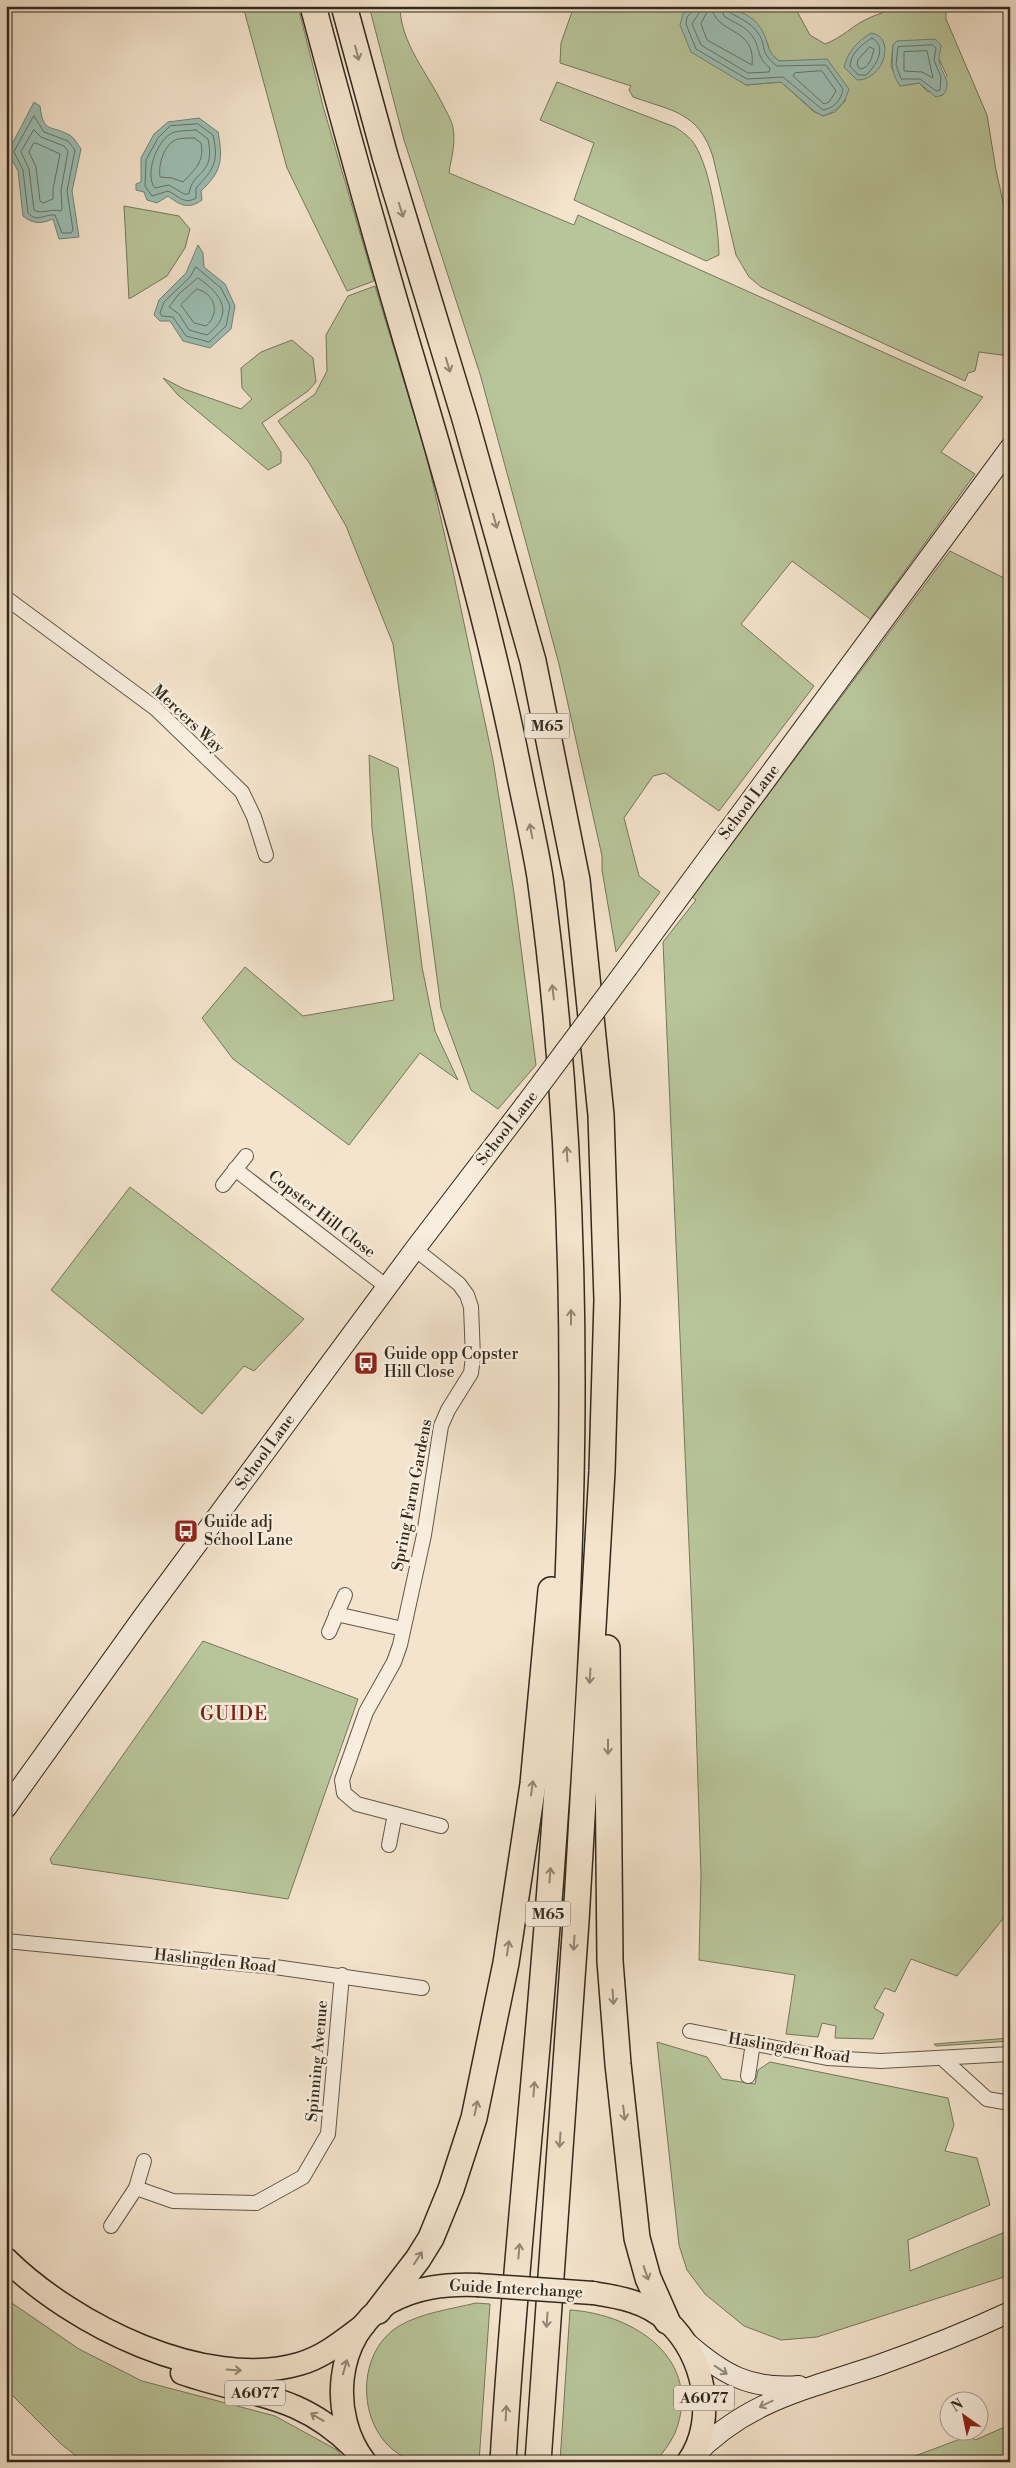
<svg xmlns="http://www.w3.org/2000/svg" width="1016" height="2468" viewBox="0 0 1016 2468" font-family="'Libre Bodoni',serif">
<rect width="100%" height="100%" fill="#f4e4cd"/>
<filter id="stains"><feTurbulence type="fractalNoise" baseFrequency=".004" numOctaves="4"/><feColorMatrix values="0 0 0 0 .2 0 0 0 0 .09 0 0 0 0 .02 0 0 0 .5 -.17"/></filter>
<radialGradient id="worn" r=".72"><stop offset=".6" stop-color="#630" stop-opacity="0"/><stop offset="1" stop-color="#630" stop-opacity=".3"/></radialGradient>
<g fill="#b8c59a" stroke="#75775c" fill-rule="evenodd">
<path d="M238,6H298L323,106L374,281L347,291L287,168L244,10Z"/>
<path d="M369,6H400C400,43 429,75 444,107C447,113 452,121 453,128C456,144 451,158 449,173L574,225L578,215L983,397L941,452L975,474L870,619L792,561L741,624L814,686L719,811L665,773L653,776L624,818L639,876L660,892L616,952L602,870V856L559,664L480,374L404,140Z"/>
<path d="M574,6H695L690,8L746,85L781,82L813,111L823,116L835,112L846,100L799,62L779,61L770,54L768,44L728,7L724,6H794L810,35L825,44C842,38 853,25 869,18C896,6 917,6 946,6V19L987,115L996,170L1010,234V356L979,352L975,371L968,373L965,381L761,287L749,277L736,255L713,157C699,112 672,111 633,97L629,90L631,86L560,63L561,43ZM897,41L939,59L947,76L928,92L919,83L900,86L891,66L893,45Z"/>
<path d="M557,82L675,127C683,132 690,137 695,145C711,172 718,223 719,255L706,261L574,200L594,143L540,120Z"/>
<path d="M124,206L179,216L190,229L185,248L167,276L129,299Z"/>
<path d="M375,286L426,454L454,576L493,760L514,893L536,1065L498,1109L471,1090L441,1008L393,644L346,526L310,464L278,421L315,394L327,371L326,335L348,296Z"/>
<path d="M292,340L313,358L316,382L308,391L262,423L281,452V463L268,470L178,395L163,378L184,389L241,409L252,399L242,388L241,368L261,352Z"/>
<path d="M950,551L1010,581V1910L957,1976L911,1959L895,1992L885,1988L874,2008L884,2014L873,2039L835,2038L836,2026L822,2023L818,2037L786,2034L795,1975L699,1960L701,1875L694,1661L663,942L696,900L692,897Z"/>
<path d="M369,755L398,768L422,967L435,1031L458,1080L420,1053L349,1145L233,1059L202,1018L245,967L303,1016L394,1000L372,829Z"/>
<path d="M130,1187L304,1319L254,1371L244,1366L202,1414L51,1290Z"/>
<path d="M203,1641L358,1699L288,1899L52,1864L50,1859Z"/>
<path d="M1010,2038V2041L936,2046L934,2044Z"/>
<path d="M657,2042L707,2057L722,2079L755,2084L758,2070L770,2062L948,2098L954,2125L945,2151L977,2158L990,2205L908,2240L910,2271L1010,2230V2275L817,2337L781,2340L744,2326L705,2294L687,2270L679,2245Z"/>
<path d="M6,2299L79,2349L142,2381L275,2416L337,2450L346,2462H84L61,2444L6,2389Z"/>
<path d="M476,2303L490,2304L479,2462C456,2462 425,2467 404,2457C357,2433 353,2354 399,2326C421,2313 451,2309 476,2303Z"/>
<path d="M570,2310C635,2314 704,2360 675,2433C670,2444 662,2453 656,2462H560Z"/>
<path d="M1010,2422V2462H899L971,2435L975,2440L1007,2426Z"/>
</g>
<g fill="#9cbfb4" stroke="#728378">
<path d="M695,6C719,6 750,7 763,32C770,46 766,51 779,61L827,59L849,89C845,104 837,111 823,116L814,111L781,82L746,85L691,52L680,25L683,14Z"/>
<path d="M871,33C896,36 885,80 857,80L844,67C848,51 857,42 871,33Z"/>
<path d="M935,39L941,45C941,49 939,54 939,58C939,72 954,81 943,95L936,97L919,83L900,86C890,72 892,60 893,45L897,41Z"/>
<path d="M34,102L40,106C43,135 52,124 71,136C75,139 78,145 81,149L72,191L79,237L59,239L53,219C41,224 33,224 23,216L18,171L8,152Z"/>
<path d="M199,118L218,132C223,160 222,171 201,191L202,200C188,210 180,205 168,196L157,203L147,200L144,192L136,190V184L141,182V158L154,134L168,122Z"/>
<path d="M198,245L203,253L204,267L225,284L235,306L231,329L210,348L183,341L170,321H160L154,315L159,300L186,273Z"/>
</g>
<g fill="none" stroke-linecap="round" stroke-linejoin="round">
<g stroke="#677468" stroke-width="1">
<path d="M694,6L693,11L687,17L686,24L696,49L747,79L783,77L823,110C834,108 841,101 843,89L826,65L777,66C758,51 768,47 758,33C750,22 739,18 729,12L726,6"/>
<path d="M701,6L699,13L692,24L701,45L748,73L769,72L770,68C756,57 761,50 753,37C746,26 734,23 724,16L720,6"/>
<path d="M709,9L712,10C720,35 756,28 752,65L707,40L701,24Z"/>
<path d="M872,38C888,47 876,66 866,75H858L850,66C851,53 861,45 872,38Z"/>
<path d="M933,45L936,48L934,60L941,77L940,90L936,91L920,79H901L896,65L898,47Z"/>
<path d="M870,47L874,49C872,57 870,68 860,69L857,65L858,60Z"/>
<path d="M927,51L933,78L922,72L904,71V52Z"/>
<path d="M822,71L836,91L829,102L824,104L793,76L795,73Z"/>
<path d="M34,116L44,132L68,141L75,150L67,191L73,230L71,233H62L55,215C44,214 37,223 28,213L23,170L14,152Z"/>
<path d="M198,124L213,135C219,162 214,169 196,188V198C184,205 179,196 168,191L152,196L145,186L146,160L158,138L170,126Z"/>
<path d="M34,130L41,137L64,146L68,151L61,190L62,208L61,211C51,208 41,215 34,210L29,169L21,152Z"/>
<path d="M196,130L208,139C216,176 192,170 189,194H184L169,185L155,188C144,175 157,140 172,133C178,130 189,131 196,130Z"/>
<path d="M194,138L201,143C205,162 194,170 183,182L172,178L160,177C158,165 164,143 178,139C183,138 189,138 194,138Z"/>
<path d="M36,143L60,154L53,189V199L43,203L40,201L36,167L29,152L33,144Z"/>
<path d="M196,267L221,288L230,306L226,326L209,342L186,336L173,317L162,316L160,313L164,302L190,277Z"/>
<path d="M198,278C222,294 235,314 207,335L189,330L179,314L169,307L179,294Z"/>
<path d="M197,289C216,294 220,314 206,326L194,323L181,305Z"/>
</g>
<g stroke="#625849" stroke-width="16">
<g id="minor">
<path d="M6,598L155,708L242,792L254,817L266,855"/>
<path d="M235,1169L387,1287"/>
<path d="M223,1185L246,1156"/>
<path d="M415,1249L459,1284L467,1295L471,1307L473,1357L471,1373L448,1410L441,1426L424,1535L400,1645L394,1662L366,1712L342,1780L344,1793L357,1804L441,1826"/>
<path d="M336,1614L403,1629"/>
<path d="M329,1632L345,1595"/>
<path d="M389,1845L395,1814"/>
<path d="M6,1941L275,1967L422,1988"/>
<path d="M690,2031L827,2058L881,2061L1010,2054"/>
<path d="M942,2058L987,2099L1010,2103"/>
<path d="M748,2076L753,2043"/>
<path d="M136,2188L173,2201L256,2203L303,2177L328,2134L342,1975"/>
<path d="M111,2226L136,2188L144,2161"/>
</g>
</g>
<g stroke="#32291d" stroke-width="22">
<g id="secondary">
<path d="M628,967L1010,448"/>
<path d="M6,1808L143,1617L415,1249L525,1105"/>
<path d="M686,2342C722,2374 750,2390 799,2386"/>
<path d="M692,2458C746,2400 808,2389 879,2365C924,2349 967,2332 1010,2312"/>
</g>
</g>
<g stroke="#32291d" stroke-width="25">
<g id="trunk">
<path d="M6,2259C73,2325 205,2391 299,2364C324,2357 344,2340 364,2325"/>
<path d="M593,2293C619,2297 647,2302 667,2321C704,2354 718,2420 688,2462"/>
<path d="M182,2373C251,2397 298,2392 354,2448"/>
<path d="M365,2462C329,2416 334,2336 388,2303C416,2287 445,2284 477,2285"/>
</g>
</g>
<g stroke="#32291d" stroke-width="28">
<g id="motorway">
<path d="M313,6C343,119 374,231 407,343C449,484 489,623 518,767C525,803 534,840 540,877C591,1242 573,1622 542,1988C529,2146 512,2304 503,2462"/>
<path d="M344,6L385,156L465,419L533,661L577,880L601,1115L607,1300L602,1471L576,1921L538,2462"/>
<path d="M607,1648L610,1961L618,2064L637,2238L648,2278L667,2321"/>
<path d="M378,2311L418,2259L431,2238L451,2189L474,2118L506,1963L533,1784L551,1590"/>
</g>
</g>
<use href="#minor" stroke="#f8edde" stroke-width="14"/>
<use href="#secondary" stroke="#f8edde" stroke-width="20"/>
<use href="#trunk" stroke="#f4e4cd" stroke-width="22"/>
<use href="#motorway" stroke="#f4e4cd" stroke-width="25"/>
<g stroke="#32291d" stroke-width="22" stroke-linecap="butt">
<path id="secondary-bridge" d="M525,1105L628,967"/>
</g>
<g stroke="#32291d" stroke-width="25" stroke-linecap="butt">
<path id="trunk-bridge" d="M477,2285L593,2293"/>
</g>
<use href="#secondary-bridge" stroke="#f8edde" stroke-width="20"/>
<use href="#trunk-bridge" stroke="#f4e4cd" stroke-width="22"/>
</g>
<defs><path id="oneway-shaft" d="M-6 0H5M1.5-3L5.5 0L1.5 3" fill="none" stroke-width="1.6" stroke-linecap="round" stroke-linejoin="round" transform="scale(1.25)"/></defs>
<g stroke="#938675">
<use href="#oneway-shaft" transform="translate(357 53) rotate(75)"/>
<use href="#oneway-shaft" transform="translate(401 210) rotate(73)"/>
<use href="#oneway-shaft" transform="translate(448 365) rotate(73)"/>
<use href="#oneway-shaft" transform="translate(495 521) rotate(74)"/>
<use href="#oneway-shaft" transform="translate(531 831) rotate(-101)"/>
<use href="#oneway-shaft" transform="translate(553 992) rotate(-97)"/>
<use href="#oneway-shaft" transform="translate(567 1154) rotate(-93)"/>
<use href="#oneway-shaft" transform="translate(571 1317) rotate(-90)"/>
<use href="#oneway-shaft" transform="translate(590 1676) rotate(93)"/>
<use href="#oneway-shaft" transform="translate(608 1747) rotate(90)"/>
<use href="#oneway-shaft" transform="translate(532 1788) rotate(-82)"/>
<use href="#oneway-shaft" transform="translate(550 1875) rotate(-86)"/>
<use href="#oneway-shaft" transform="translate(574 1943) rotate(94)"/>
<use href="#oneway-shaft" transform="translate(508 1948) rotate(-81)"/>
<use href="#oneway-shaft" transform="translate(613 1997) rotate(86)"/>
<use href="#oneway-shaft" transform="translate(534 2089) rotate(-85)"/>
<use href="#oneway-shaft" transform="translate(476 2108) rotate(-78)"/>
<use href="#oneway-shaft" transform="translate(624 2113) rotate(83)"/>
<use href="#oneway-shaft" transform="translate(560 2140) rotate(94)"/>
<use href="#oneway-shaft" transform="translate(519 2251) rotate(-85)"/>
<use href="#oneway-shaft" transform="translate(418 2258) rotate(-57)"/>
<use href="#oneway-shaft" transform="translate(646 2273) rotate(71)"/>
<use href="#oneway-shaft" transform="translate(547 2320) rotate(94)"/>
<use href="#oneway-shaft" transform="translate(345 2367) rotate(-74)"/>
<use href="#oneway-shaft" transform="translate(234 2370) rotate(4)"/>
<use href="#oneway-shaft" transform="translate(506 2413) rotate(-87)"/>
<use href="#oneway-shaft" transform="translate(317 2417) rotate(-149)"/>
</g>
<g stroke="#958b7e">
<use href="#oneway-shaft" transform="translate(721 2370) rotate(33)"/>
<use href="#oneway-shaft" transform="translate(766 2404) rotate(154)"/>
</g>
<defs>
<g id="bus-square" transform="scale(1.25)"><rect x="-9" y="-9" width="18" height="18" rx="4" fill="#8f2418" stroke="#f8edde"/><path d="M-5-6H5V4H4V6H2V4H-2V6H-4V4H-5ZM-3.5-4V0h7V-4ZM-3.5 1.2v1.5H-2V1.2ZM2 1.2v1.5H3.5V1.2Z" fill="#fff"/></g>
</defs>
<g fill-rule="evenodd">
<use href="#bus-square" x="366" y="1363"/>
<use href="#bus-square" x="186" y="1531"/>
</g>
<g text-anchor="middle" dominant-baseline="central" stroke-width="5" stroke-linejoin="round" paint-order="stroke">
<g fill="#f8edde" stroke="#6d6457" stroke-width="1">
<rect x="524.5" y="713.5" width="45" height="25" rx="4"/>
<rect x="525.5" y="1901.5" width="45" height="25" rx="4"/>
<rect x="225" y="2380.5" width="60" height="25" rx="4"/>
<rect x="674" y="2385.5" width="60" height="25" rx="4"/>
</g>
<g font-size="15" font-weight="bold" fill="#32291d">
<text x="547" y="726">M65</text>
<text x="548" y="1914">M65</text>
<text x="255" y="2393">A6077</text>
<text x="704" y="2398">A6077</text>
</g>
<g font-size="16" fill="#32291d" stroke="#f8edde">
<text transform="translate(188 719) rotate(43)">Mercers Way</text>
<text transform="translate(749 802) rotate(-53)">School Lane</text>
<text transform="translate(507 1128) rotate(-52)">School Lane</text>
<text transform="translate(322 1214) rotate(38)">Copster Hill Close</text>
<text transform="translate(265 1452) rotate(-54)">School Lane</text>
<text transform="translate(412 1495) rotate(-79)">Spring Farm Gardens</text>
<text transform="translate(215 1961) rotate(6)">Haslingden Road</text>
<text transform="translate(789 2048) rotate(9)">Haslingden Road</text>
<text transform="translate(317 2061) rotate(-85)">Spinning Avenue</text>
<text transform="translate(516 2289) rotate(3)">Guide Interchange</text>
</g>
<g font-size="16" fill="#32291d" stroke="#f8edde" text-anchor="start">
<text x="384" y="1354">Guide opp Copster<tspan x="384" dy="18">Hill Close</tspan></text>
<text x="204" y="1522">Guide adj<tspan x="204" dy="18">School Lane</tspan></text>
</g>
<g font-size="19" letter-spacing="1" fill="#7a1f14" stroke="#f8edde">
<text x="234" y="1714">GUIDE</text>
</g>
</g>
<rect width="1016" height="2468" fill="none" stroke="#f4e4cd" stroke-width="25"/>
<rect x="8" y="8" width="1001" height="2453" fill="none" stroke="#32291d" stroke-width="2.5"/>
<rect x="12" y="12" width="991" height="2443" fill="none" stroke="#32291d"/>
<g transform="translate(964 2416) rotate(327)"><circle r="24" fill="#f8edde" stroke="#a99f91"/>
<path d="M0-4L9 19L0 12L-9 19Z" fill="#8f2418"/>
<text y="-8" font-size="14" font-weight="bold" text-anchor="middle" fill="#32291d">N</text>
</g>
<rect width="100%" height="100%" filter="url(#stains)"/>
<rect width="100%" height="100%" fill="url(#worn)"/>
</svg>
